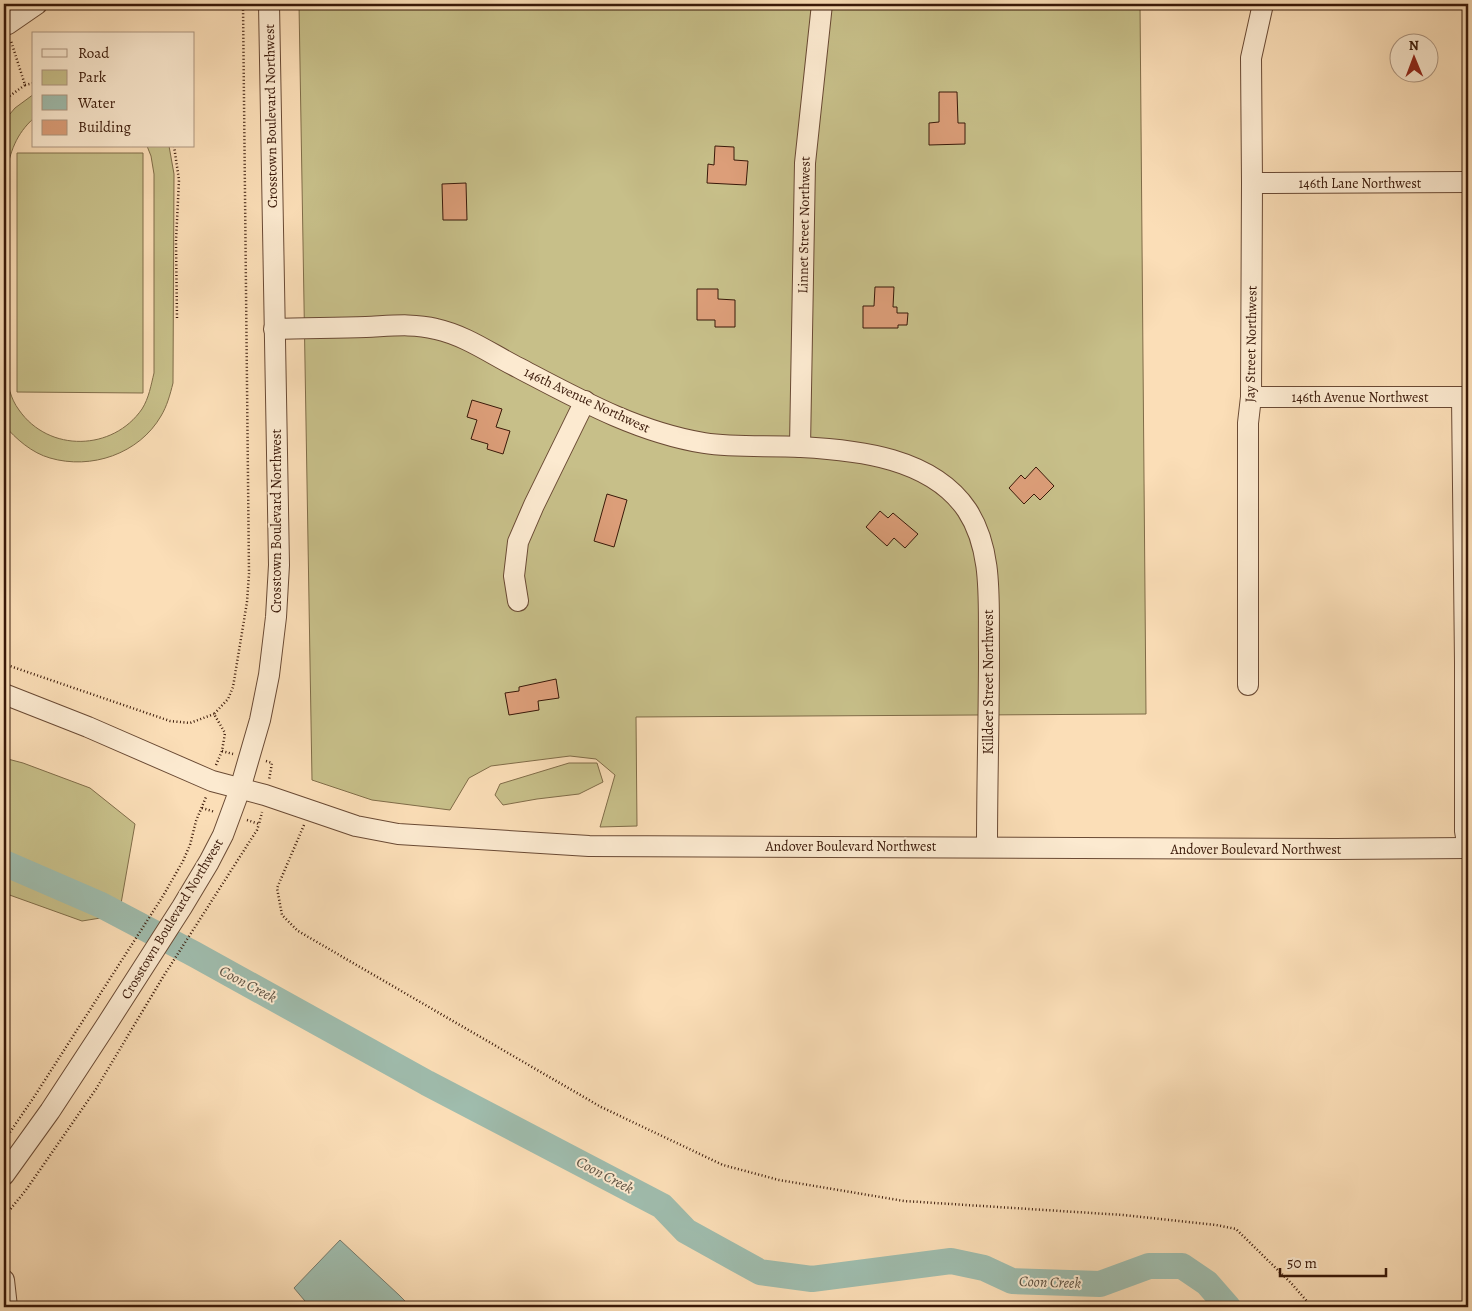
<svg xmlns="http://www.w3.org/2000/svg" width="1472" height="1311" viewBox="0 0 1472 1311" font-family="Alegreya,serif">
<rect width="100%" height="100%" fill="#fbdeb7"/>
<filter id="stains"><feTurbulence type="fractalNoise" baseFrequency=".004" numOctaves="4"/><feColorMatrix values="0 0 0 0 .2 0 0 0 0 .09 0 0 0 0 .02 0 0 0 .5 -.17"/></filter>
<radialGradient id="worn" r=".72"><stop offset=".6" stop-color="#630" stop-opacity="0"/><stop offset="1" stop-color="#630" stop-opacity=".3"/></radialGradient>
<g fill="#c7bf89" stroke="#806c48">
<path d="M299,4H1140L1146,714L636,717L637,826L600,827L615,775L596,759L570,756L491,766L469,778L450,810L372,800L312,780Z"/>
<path d="M34,94V118C16,134 10,152 6,175V371C8,385 10,398 19,410C49,453 113,451 142,409C149,398 151,385 154,373V174L151,156L147,146H169L174,174L173,383C170,395 167,406 161,416C139,454 91,470 50,458C32,453 16,439 4,425V121L15,108Z"/>
<path d="M17,153H143V393L17,392Z"/>
<path d="M4,758L23,763L90,788L135,824L119,915L82,921L4,893Z"/>
<path d="M569,763H597L603,782L579,794L537,799L503,805L495,795L500,784Z"/>
</g>
<path fill="#9fbcad" stroke="#767a6b" d="M340,1240L399,1295L411,1307H310L294,1288Z"/>
<g fill="none" stroke-linecap="round" stroke-linejoin="round">
<path stroke="#9fbcad" stroke-width="26" d="M4,863L101,905L194,954L427,1083L662,1206L686,1231L760,1272L812,1279L951,1261L984,1268L1012,1281L1100,1284L1149,1266H1182L1207,1283L1228,1307"/>
</g>
<g fill="#dc9e79" stroke="#391808">
<path d="M939,92H957L958,123H965V144L929,145V123L939,122Z"/>
<path d="M715,146L734,147V160L748,161L746,185L707,183L708,164L714,165Z"/>
<path d="M466,183L467,220H443L442,184Z"/>
<path d="M875,287H894L893,307H897V313H908L907,325H898V328H863V306H874Z"/>
<path d="M697,289H718V299L735,300V327H715V320H697Z"/>
<path d="M472,400L502,409L496,427L510,431L503,454L487,449L488,444L471,439L477,420L467,417Z"/>
<path d="M1036,467L1054,486L1040,500L1034,494L1024,504L1009,488L1021,475L1025,479Z"/>
<path d="M607,494L627,500L614,547L594,541Z"/>
<path d="M880,511L888,518L893,513L918,534L905,548L894,538L887,546L866,527Z"/>
<path d="M556,679L559,698L538,701L539,710L509,715L505,693L519,691V687Z"/>
</g>
<g fill="none" stroke-linecap="round" stroke-linejoin="round">
<g stroke="#6a4a34" stroke-width="22">
<g id="minor">
<path d="M4,25L8,24L37,4"/>
<path d="M1252,183L1468,182"/>
<path d="M274,329C305,328 335,328 366,327C390,326 413,323 436,329C467,336 491,354 519,368C578,399 637,432 704,443C736,448 769,445 801,447C858,450 932,458 967,510C994,551 988,605 989,652C989,717 987,782 987,847"/>
<path d="M1251,397H1468"/>
<path d="M1462,397L1465,663V831L1468,848"/>
<path d="M800,447L805,163L822,4"/>
<path d="M518,601L514,576L518,542L534,505L585,401"/>
<path d="M1248,685V423L1251,397L1252,183L1251,58L1263,4"/>
<path d="M4,694L88,727L212,781L265,795L356,826L398,834L589,846L1335,849L1468,848"/>
<path d="M4,1175L50,1111L107,1024L182,907L209,862L223,835L240,789L260,720L269,675L276,617L279,565L269,4"/>
<path d="M4,1280L7,1307"/>
</g>
</g>
<g stroke="#391808" stroke-width="2.5" stroke-dasharray="1 2.5" stroke-linecap="butt">
<path d="M25,85L34,83"/>
<path d="M4,100L25,85L11,41"/>
<path d="M174,146L179,180L176,241L177,318"/>
<path d="M4,664L170,721L190,723L214,714"/>
<path d="M222,751L233,754"/>
<path d="M266,761L272,763L269,780"/>
<path d="M216,765L222,751L225,733L214,714L228,699L233,687L247,602L249,574L243,4"/>
<path d="M202,808L215,812"/>
<path d="M247,820L259,824L262,812"/>
<path d="M304,825L277,888L282,915L298,931L601,1107L723,1165L779,1180L904,1201L1123,1215L1216,1225L1236,1229L1291,1283L1312,1307"/>
<path d="M4,1141L34,1097L163,896L183,861L190,845L196,821L206,797"/>
<path d="M4,1217L26,1190L96,1089L163,977L257,830L259,824"/>
</g>
<use href="#minor" stroke="#fcead0" stroke-width="20"/>
</g>
<g text-anchor="middle" dominant-baseline="central" stroke-width="4" stroke-linejoin="round" paint-order="stroke">
<g font-size="14" fill="#391808" stroke="#fcead0">
<text transform="translate(271 116) rotate(-91)">Crosstown Boulevard Northwest</text>
<text x="1360" y="183">146th Lane Northwest</text>
<text transform="translate(804 225) rotate(-89)">Linnet Street Northwest</text>
<text transform="translate(1251 344) rotate(-89)">Jay Street Northwest</text>
<text x="1360" y="397">146th Avenue Northwest</text>
<text transform="translate(587 400) rotate(25)">146th Avenue Northwest</text>
<text transform="translate(276 521) rotate(-90)">Crosstown Boulevard Northwest</text>
<text transform="translate(988 682) rotate(-90)">Killdeer Street Northwest</text>
<text x="851" y="846">Andover Boulevard Northwest</text>
<text x="1256" y="849">Andover Boulevard Northwest</text>
<text transform="translate(172 919) rotate(-59)">Crosstown Boulevard Northwest</text>
</g>
<g font-size="15" font-style="italic" fill="#5d5142" stroke="#fcead0">
<text transform="translate(248 984) rotate(28)">Coon Creek</text>
<text transform="translate(605 1175) rotate(28)">Coon Creek</text>
<text transform="translate(1050 1282) rotate(2)">Coon Creek</text>
</g>
</g>
<rect width="1472" height="1311" fill="none" stroke="#fbdeb7" stroke-width="20"/>
<rect x="5" y="5" width="1462" height="1301" fill="none" stroke="#391808" stroke-width="2.5"/>
<rect x="10" y="10" width="1452" height="1291" fill="none" stroke="#391808"/>
<rect x="32" y="32" width="162" height="115" fill="#fcead0" stroke="#ae9680"/>
<rect x="42" y="49" width="25" height="8" fill="#fcead0" stroke="#ae9680"/>
<text x="78" y="58" font-size="15" fill="#391808">Road</text>
<rect x="42" y="70" width="25" height="15" fill="#c7bf89" stroke="#ae9680"/>
<text x="78" y="82" font-size="15" fill="#391808">Park</text>
<rect x="42" y="95" width="25" height="15" fill="#9fbcad" stroke="#ae9680"/>
<text x="78" y="108" font-size="15" fill="#391808">Water</text>
<rect x="42" y="120" width="25" height="15" fill="#dc9e79" stroke="#ae9680"/>
<text x="78" y="132" font-size="15" fill="#391808">Building</text>
<g transform="translate(1414 58) rotate(359)"><circle r="24" fill="#fcead0" stroke="#ae9680"/>
<path d="M0-4L9 19L0 12L-9 19Z" fill="#8f2418"/>
<text y="-8" font-size="14" font-weight="bold" text-anchor="middle" fill="#391808">N</text>
</g>
<path d="M1280 1268v8h106v-8" fill="none" stroke="#391808" stroke-width="2.5"/>
<text x="1287" y="1268" font-size="15" fill="#391808" stroke="#fcead0" stroke-width="4" paint-order="stroke">50 m</text>
<rect width="100%" height="100%" filter="url(#stains)"/>
<rect width="100%" height="100%" fill="url(#worn)"/>
</svg>
